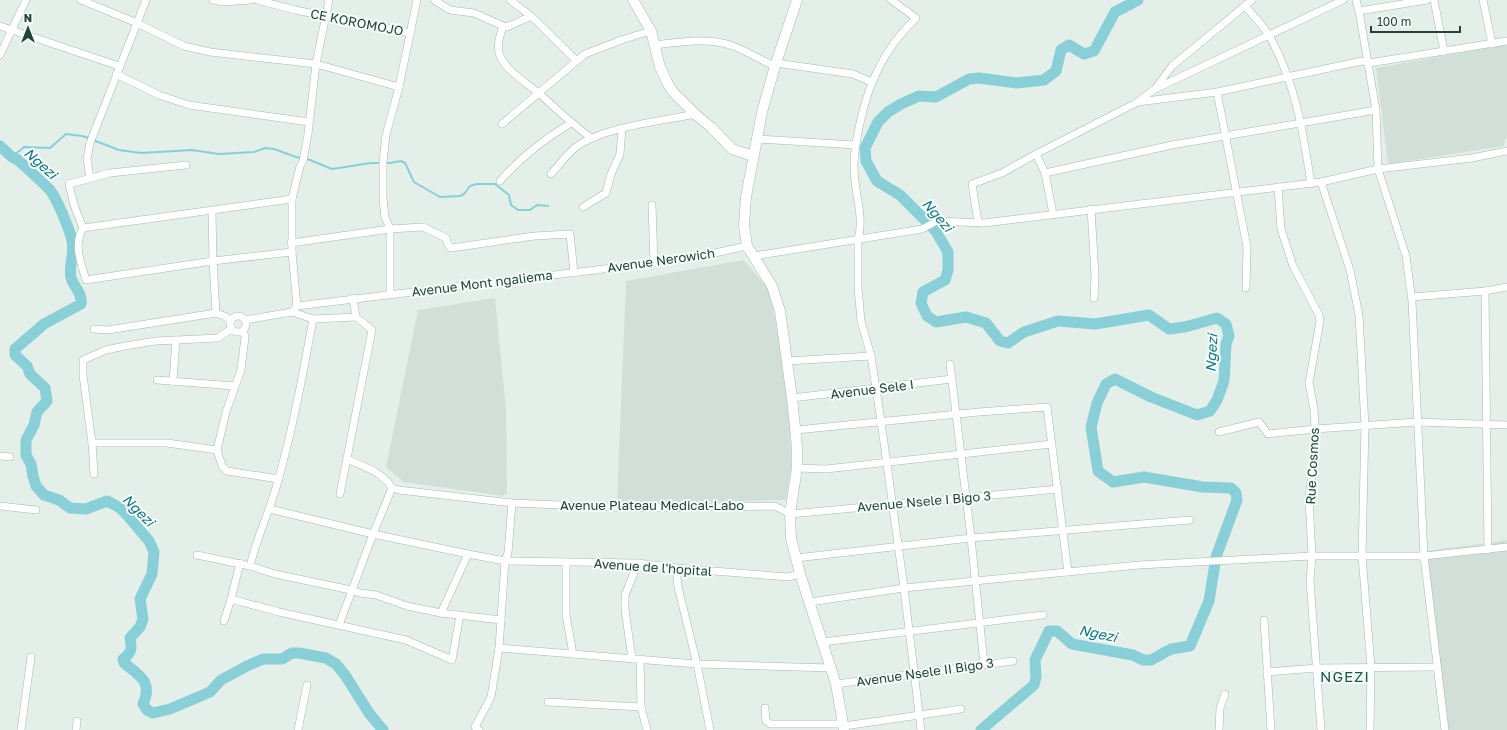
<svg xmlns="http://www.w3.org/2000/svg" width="1507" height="730" viewBox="0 0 1507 730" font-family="'Golos Text',sans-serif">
<rect width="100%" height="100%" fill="#e4efea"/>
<g fill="#d2dfd8">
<path d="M1507,44V139H1505L1504,146L1388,164L1376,68Z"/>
<path d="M744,260L769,290L781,347L790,430L791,468L786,500L617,504L626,281Z"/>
<path d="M495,298L506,410L507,493L503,496L404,482L386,467L418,310Z"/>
<path d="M1507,540V730H1447L1427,551Z"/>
</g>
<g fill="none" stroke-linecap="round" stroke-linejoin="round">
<g stroke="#88cfd8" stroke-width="2">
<path d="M93,140L119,150L141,153L192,150L219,154L254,152L265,148L274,149L296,157L310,160L332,169L371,163H390L401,161L405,163L414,182L440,197L460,196L464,194L470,186L477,184H495L509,195L511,205L518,210H530L537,205L548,206"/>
<path d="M12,157L24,147L50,148L66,134L82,136L89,138"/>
</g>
<g stroke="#88cfd8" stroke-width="11">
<path d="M0,146L12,157L18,160C29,170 40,180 50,190C57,199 70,230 72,241C75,254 68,267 71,278C74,287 83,294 81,304L44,324L15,349V355L27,366L30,374L45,388L47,401L37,412L34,425L26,440V455L31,464L33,476L36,486L44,495L59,500L70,508L86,509L107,501L111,503L120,508L127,515L149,541L154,552L152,574L140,599L143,619L140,627L130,638C132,648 132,653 123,659L124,663C140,676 153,682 143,704L147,710L153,713L170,709L210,692L221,680L247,666L263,659H282L292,653H299L326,658L336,664L345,675L369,713L383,730"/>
<path d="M981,730L1034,685L1036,677L1035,660L1049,631H1057L1072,644L1133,655L1143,660H1151L1171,649L1190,646L1209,601L1216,557L1237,500L1236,493L1231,488L1203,487L1144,477L1113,482L1098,471L1091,427L1097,403L1106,384L1115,379L1151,397L1197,415L1210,411L1217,400L1224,381L1226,344L1229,336L1226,324L1217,318L1185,327L1169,329L1149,315L1095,324L1058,321L1024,332L1008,343L1000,341L986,323L966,317L936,322L927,316L921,303L923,292L945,280L948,270V252L935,230L900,195L877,181L866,161L865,148L878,122L888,112L901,104L919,96L936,97L969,79L979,78L1017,83L1044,80L1056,71L1061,50L1069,45L1084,54L1094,51L1115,12L1138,0"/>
</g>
<g stroke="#a6b8b1" stroke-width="8">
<g id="street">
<path d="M81,0L137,23L184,46L210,52L316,64L399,87"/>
<path d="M213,0L223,2L251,0"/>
<path d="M257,0L295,10L410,33"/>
<path d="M434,0L450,10L474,13L503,26L507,27L531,16L576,60"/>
<path d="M510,0L531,16"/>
<path d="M891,0L916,18C885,48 869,81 860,123C857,137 854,151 854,165C853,190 865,215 858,240V288L861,321L871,356L881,421L904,588L921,730"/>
<path d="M1356,0L1359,11L1376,110L1378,169L1406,256L1412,301L1424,556L1445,730"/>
<path d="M1434,0L1444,51"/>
<path d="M1483,0L1492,44"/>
<path d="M1245,6C1253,16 1264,26 1270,37C1296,85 1303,131 1311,184"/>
<path d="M1359,11L1427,0"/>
<path d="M0,26L119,66"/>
<path d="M503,26C500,36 496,46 500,56C507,72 530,85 542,96C558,111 574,125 591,138"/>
<path d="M655,45C677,42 711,37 733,46C747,51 760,60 775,66"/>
<path d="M0,55L26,0"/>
<path d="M776,63L853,74L871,82"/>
<path d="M116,74L159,95L189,105L309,122"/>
<path d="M1155,89L1172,66L1252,0"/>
<path d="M1217,92L1247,247L1246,288"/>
<path d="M1138,102L1217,92L1362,61L1369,63L1507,41"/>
<path d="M502,124L585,54L624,39L651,31"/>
<path d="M757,139L855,145"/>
<path d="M1036,154L1045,173L1053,214"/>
<path d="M1045,173L1172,145L1376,110"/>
<path d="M551,174C559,165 567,154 576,147C603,127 662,121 695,114"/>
<path d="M90,178L87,159L90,143L146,0"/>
<path d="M500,181C521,157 544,139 571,123"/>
<path d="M1321,182L1350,270L1359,315L1365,426L1362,556L1371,667L1370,730"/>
<path d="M1278,187L1281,229L1293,266L1319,315L1320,321L1309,383L1314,409L1315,429V454L1309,497L1312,556L1310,580L1321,730"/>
<path d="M652,205L654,263"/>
<path d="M583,207L606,193L611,174L620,154L622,128"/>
<path d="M1091,209L1095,275L1094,298"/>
<path d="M212,211L213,261L216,313L224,316L230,320"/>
<path d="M978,222L972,184L1002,173L1036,154L1138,102L1153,90L1343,0"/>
<path d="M83,228C73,245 81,263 86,280L213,261L292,252"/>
<path d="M83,228L292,199"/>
<path d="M83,228L74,205L69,184L110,173L186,165"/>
<path d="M291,243L390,229L423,227L446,238L448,245L451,248L534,236L570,234L574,273"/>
<path d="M754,256L922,229L937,221L984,223L1321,182L1378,169L1472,158L1507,151"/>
<path d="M1485,291L1488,550"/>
<path d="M390,294V229L385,217L383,199V162L386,135L399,87L417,0"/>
<path d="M1412,297L1485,291L1507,287"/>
<path d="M297,306L292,252V199L300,166L303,161L308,134L316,64L329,0"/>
<path d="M292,312L313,319L356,317"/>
<circle cx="238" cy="324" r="8"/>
<path d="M245,320L292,312L297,306L654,263L701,256L747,246"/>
<path d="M94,329L108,330L216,313"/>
<path d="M243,330L245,337L241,370L226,412L217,450L222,466L227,471L279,479"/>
<path d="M787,361L871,356"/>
<path d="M950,364L971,538L984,664"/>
<path d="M157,380L235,386"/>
<path d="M173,381L176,340"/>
<path d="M792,398L952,379"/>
<path d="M796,430L979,412L1047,407L1068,572"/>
<path d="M1219,432L1259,422L1268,434L1315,429L1417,422L1507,425"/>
<path d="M92,443H167L217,450"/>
<path d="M0,456L10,457"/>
<path d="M347,459C364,467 383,472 392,488L399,490L512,503L634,508L775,506L790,514L1058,489"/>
<path d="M797,468L826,469L1052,444"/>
<path d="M94,474L92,443L83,375V360L106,350L125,346L156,341L218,338L231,329"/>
<path d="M340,494L372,330L356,317L353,298"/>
<path d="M0,506L36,510"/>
<path d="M270,509L373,534L468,554L505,561L638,563L676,568L788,577L800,574"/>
<path d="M197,555L250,566L275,574L351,590L360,593L376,595L407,606L441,613L501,620"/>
<path d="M796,558L971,538L1190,520"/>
<path d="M566,562V615L573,654"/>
<path d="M250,566C257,537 270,510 278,481C293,428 303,374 313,319"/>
<path d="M676,568L678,587L697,664L710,730"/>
<path d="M231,599L279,612L406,640L452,660L460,615"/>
<path d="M810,602L904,588L1139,565L1312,556H1424L1507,547"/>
<path d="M441,613L468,554"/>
<path d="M1264,620L1271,730"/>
<path d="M224,621L231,599L240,563"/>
<path d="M339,625L373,534L392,488"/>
<path d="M823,642L1043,615"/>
<path d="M499,648L697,664L831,668"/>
<path d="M632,659L625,609V595L638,563"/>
<path d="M640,659L641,707L647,730"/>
<path d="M1267,672L1317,668L1436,667"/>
<path d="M836,684L1013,661"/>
<path d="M548,702L641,707"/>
<path d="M765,708L766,721L770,724H843"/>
<path d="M844,726L961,709"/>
<path d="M21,730L31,657"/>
<path d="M76,730L77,721"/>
<path d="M298,730L307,685"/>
<path d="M479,730L475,727L491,697L499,648L505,561L508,553L512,503"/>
<path d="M1219,730L1220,708L1225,694"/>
</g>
</g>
<g stroke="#a1bcb1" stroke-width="11">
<g id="secondary">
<path d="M633,0L651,31L660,67L668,84L673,92L695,114L712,128L732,149L753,156"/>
<path d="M797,0L775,66L762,112L746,197L744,226L747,246L772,286L780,311L792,398L797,447V468L790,514L791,538L800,574L836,684L844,730"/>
</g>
</g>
<use href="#street" stroke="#fff" stroke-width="7"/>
<use href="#secondary" stroke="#fff" stroke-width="10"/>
</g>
<g text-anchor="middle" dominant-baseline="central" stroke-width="4" stroke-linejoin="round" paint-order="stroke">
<g font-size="13" fill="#214338" stroke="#f5fbf8">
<text transform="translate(357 22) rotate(11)">CE KOROMOJO</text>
<text transform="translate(661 260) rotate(-8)">Avenue Nerowich</text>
<text transform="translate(482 283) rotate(-7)">Avenue Mont ngaliema</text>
<text transform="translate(872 389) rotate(-7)">Avenue Sele I</text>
<text transform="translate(1312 466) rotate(-87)">Rue Cosmos</text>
<text transform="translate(924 501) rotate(-5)">Avenue Nsele I Bigo 3</text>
<text x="652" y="505">Avenue Plateau Medical-Labo</text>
<text transform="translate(653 567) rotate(4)">Avenue de l'hopital</text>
<text transform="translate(925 672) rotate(-8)">Avenue Nsele II Bigo 3</text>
</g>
<g font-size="14" font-style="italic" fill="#157785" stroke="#f5fbf8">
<text transform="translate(41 163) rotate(42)">Ngezi</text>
<text transform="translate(938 215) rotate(49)">Ngezi</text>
<text transform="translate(1211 353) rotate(-87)">Ngezi</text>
<text transform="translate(139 510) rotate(45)">Ngezi</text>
<text transform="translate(1098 633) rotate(12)">Ngezi</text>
</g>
<g font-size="15" letter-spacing="1" fill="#1b5746" stroke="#f5fbf8">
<text x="1345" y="676">NGEZI</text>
</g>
</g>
<g transform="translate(28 28)" stroke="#f5fbf8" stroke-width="3" paint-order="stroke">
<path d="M0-3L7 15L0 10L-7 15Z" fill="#214338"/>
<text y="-6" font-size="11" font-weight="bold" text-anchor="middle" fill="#214338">N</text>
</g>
<path d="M1371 26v6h89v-6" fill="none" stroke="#214338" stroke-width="2"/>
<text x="1377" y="26" font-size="12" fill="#214338" stroke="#f5fbf8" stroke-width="3" paint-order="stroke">100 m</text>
</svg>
